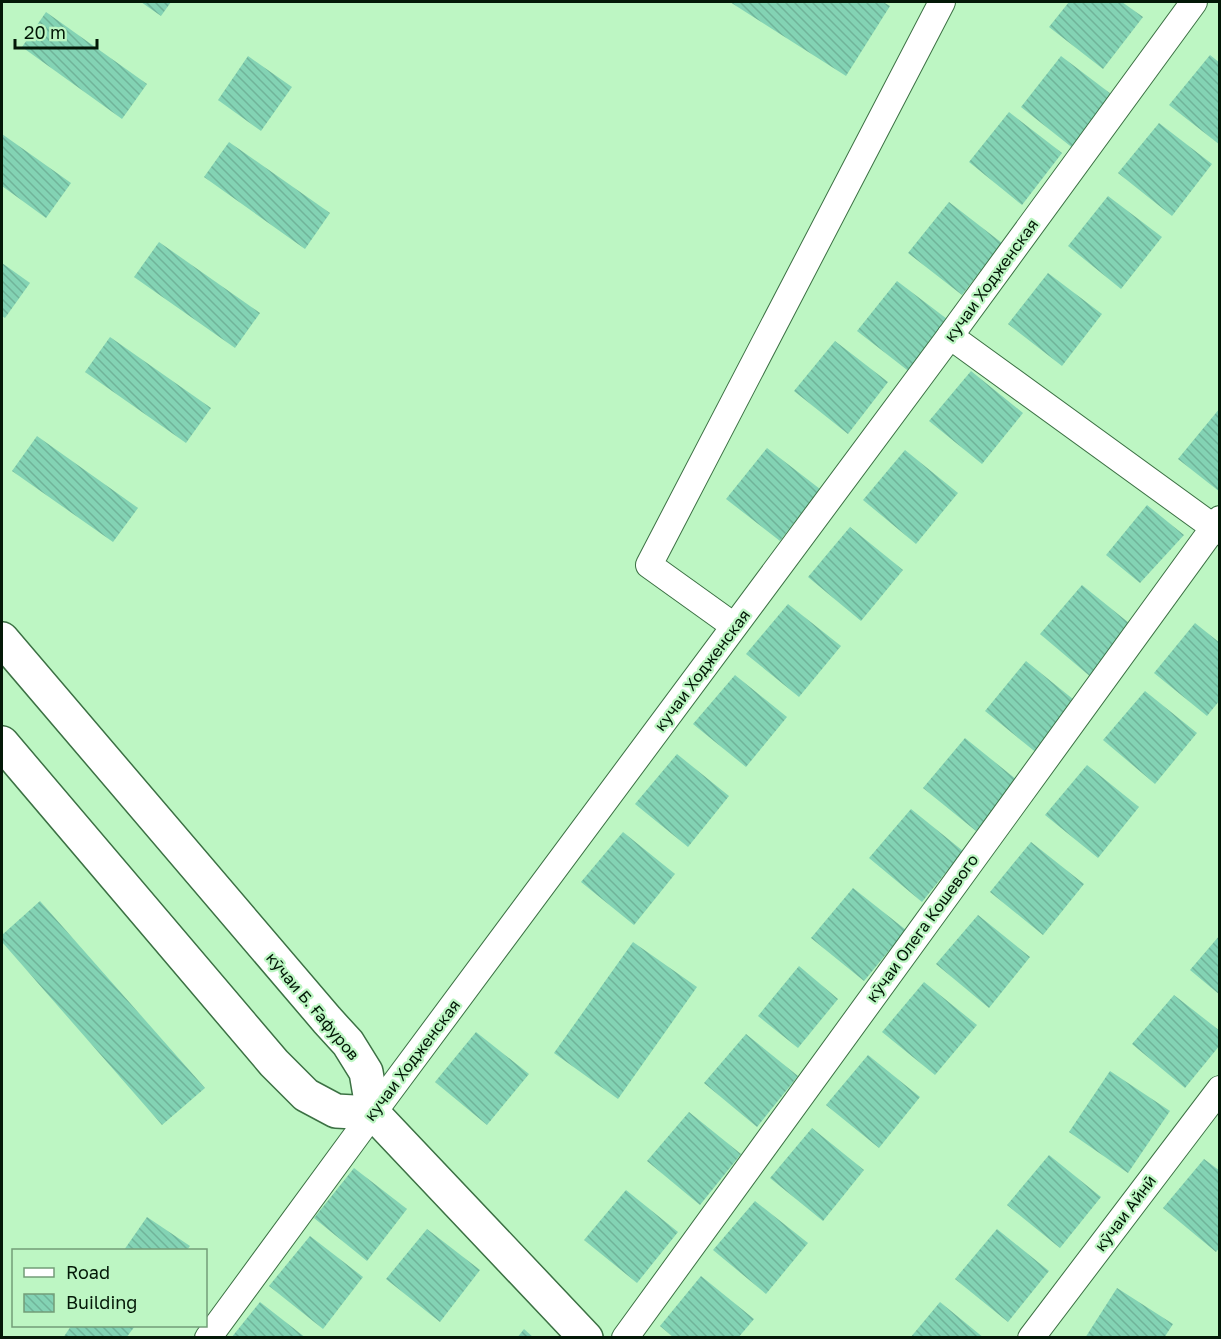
<svg xmlns="http://www.w3.org/2000/svg" width="1221" height="1339" viewBox="0 0 1221 1339" font-family="'Golos Text',sans-serif">
<defs>
<pattern id="building-back-hatch" width="6" height="6" patternUnits="userSpaceOnUse" patternTransform="scale(1.5)"><rect width="6" height="6" fill="#83d3b4"/><path d="M-1 5l2 2M0 0l6 6M5-1l2 2" fill="none" stroke="#70b499"/></pattern>
</defs>
<rect width="100%" height="100%" fill="#bdf6c3"/>
<g fill="url(#building-back-hatch)">
<path d="M141,2H171L161,16Z"/>
<path d="M730,2H883L890,6L846,76Z"/>
<path d="M1069,2H1122L1143,17L1103,69L1049,27Z"/>
<path d="M46,12L147,84L122,119L22,47Z"/>
<path d="M1210,55L1220,63V145L1169,105Z"/>
<path d="M248,56L292,87L261,131L218,100Z"/>
<path d="M1061,56L1115,97L1074,149L1021,107Z"/>
<path d="M1009,112L1062,153L1022,205L969,162Z"/>
<path d="M1159,123L1212,164L1172,216L1118,173Z"/>
<path d="M2,134L71,183L46,218L2,186Z"/>
<path d="M229,142L330,213L305,249L204,177Z"/>
<path d="M1108,196L1162,237L1121,289L1068,246Z"/>
<path d="M949,202L1002,243L962,295L908,253Z"/>
<path d="M159,242L260,313L235,348L134,277Z"/>
<path d="M2,263L30,283L5,318L2,316Z"/>
<path d="M1048,273L1102,314L1062,366L1008,324Z"/>
<path d="M897,281L951,322L911,373L857,331Z"/>
<path d="M110,337L211,408L186,443L85,372Z"/>
<path d="M835,341L888,382L848,434L794,391Z"/>
<path d="M971,371L1023,413L982,464L929,421Z"/>
<path d="M1220,408V492L1178,459Z"/>
<path d="M37,436L138,508L113,542L12,471Z"/>
<path d="M767,448L820,489L780,541L726,499Z"/>
<path d="M905,450L958,493L916,544L863,500Z"/>
<path d="M1147,505L1184,535L1140,583L1106,555Z"/>
<path d="M850,527L903,570L861,621L808,577Z"/>
<path d="M1082,585L1134,627L1092,678L1040,634Z"/>
<path d="M788,604L841,646L799,697L746,654Z"/>
<path d="M1195,623L1220,643V700L1207,716L1154,673Z"/>
<path d="M1026,661L1079,704L1038,754L985,711Z"/>
<path d="M735,675L787,717L746,767L693,724Z"/>
<path d="M1145,691L1197,733L1155,784L1103,740Z"/>
<path d="M965,738L1017,780L976,831L923,788Z"/>
<path d="M677,754L729,796L688,847L635,804Z"/>
<path d="M1087,765L1139,807L1098,858L1045,815Z"/>
<path d="M911,809L963,851L922,902L869,858Z"/>
<path d="M623,832L675,874L634,925L581,882Z"/>
<path d="M1031,842L1084,884L1043,935L990,892Z"/>
<path d="M853,888L906,930L864,981L811,938Z"/>
<path d="M40,901L205,1088L162,1125L2,942V935Z"/>
<path d="M978,915L1030,957L989,1008L936,964Z"/>
<path d="M1220,935V995L1190,970Z"/>
<path d="M633,942L697,987L618,1099L554,1053Z"/>
<path d="M799,966L838,999L798,1048L758,1016Z"/>
<path d="M924,982L977,1025L935,1075L882,1032Z"/>
<path d="M1174,995L1220,1031V1045L1185,1088L1132,1044Z"/>
<path d="M476,1032L529,1074L487,1125L435,1082Z"/>
<path d="M746,1034L798,1076L757,1127L704,1083Z"/>
<path d="M868,1055L920,1097L879,1148L826,1105Z"/>
<path d="M1110,1071L1170,1111L1128,1173L1069,1132Z"/>
<path d="M689,1112L741,1154L700,1205L647,1161Z"/>
<path d="M812,1128L864,1170L823,1221L770,1178Z"/>
<path d="M1049,1155L1101,1197L1060,1248L1007,1205Z"/>
<path d="M1204,1159L1220,1171V1247L1216,1252L1163,1208Z"/>
<path d="M354,1168L407,1209L367,1261L314,1218Z"/>
<path d="M626,1190L678,1232L637,1283L584,1240Z"/>
<path d="M755,1201L808,1243L766,1294L713,1250Z"/>
<path d="M147,1217L190,1246L187,1250H124Z"/>
<path d="M427,1229L480,1270L440,1322L386,1279Z"/>
<path d="M997,1229L1049,1271L1008,1322L955,1279Z"/>
<path d="M310,1236L363,1277L323,1329L269,1286Z"/>
<path d="M701,1276L754,1319L738,1338H674L660,1326Z"/>
<path d="M1117,1288L1173,1324L1164,1338H1085Z"/>
<path d="M260,1302L306,1338H231Z"/>
<path d="M940,1302L984,1338H910Z"/>
<path d="M71,1326H135L126,1338H63Z"/>
<path d="M524,1329L534,1338H517Z"/>
</g>
<g fill="none" stroke-linecap="round" stroke-linejoin="round">
<g stroke="#3c7144" stroke-width="28">
<g id="minor">
<path d="M950,336L1220,532"/>
<path d="M734,626L649,565L942,2"/>
<path d="M208,1338L373,1113L950,336L1194,2"/>
<path d="M625,1338L1220,519"/>
<path d="M1031,1338L1220,1089"/>
</g>
</g>
<g stroke="#3c7144" stroke-width="36">
<g id="secondary">
<path d="M2,639L327,1020L348,1043L366,1072L373,1113"/>
<path d="M2,743L274,1063L306,1095L336,1111L373,1113"/>
<path d="M373,1113L586,1338"/>
</g>
</g>
<use href="#minor" stroke="#fff" stroke-width="26"/>
<use href="#secondary" stroke="#fff" stroke-width="33"/>
</g>
<g text-anchor="middle" dominant-baseline="central" stroke-width="4.5" stroke-linejoin="round" paint-order="stroke">
<g font-size="16" fill="#031807" stroke="#bdf6c3">
<text transform="translate(991 280) rotate(-54)">кучаи Ходженская</text>
<text transform="translate(702 670) rotate(-53)">кучаи Ходженская</text>
<text transform="translate(922 928) rotate(-54)">кӯчаи Олега Кошевого</text>
<text transform="translate(313 1006) rotate(50)">кӯчаи Б. Ғафуров</text>
<text transform="translate(412 1060) rotate(-53)">кучаи Ходженская</text>
<text transform="translate(1125 1213) rotate(-53)">кӯчаи Айнӣ</text>
</g>
</g>
<rect width="1221" height="1339" fill="none" stroke="#031807" stroke-width="6"/>
<rect x="12" y="1249" width="195" height="78" fill="#bdf6c3" stroke="#739d78" stroke-width="1.5"/>
<rect x="24" y="1268" width="30" height="9" fill="#ffffff" stroke="#739d78" stroke-width="1.5"/>
<text x="66" y="1279" font-size="18" fill="#031807">Road</text>
<rect x="24" y="1294" width="30" height="18" fill="url(#building-back-hatch)" stroke="#739d78" stroke-width="1.5"/>
<text x="66" y="1309" font-size="18" fill="#031807">Building</text>
<path d="M15 39v9h82v-9" fill="none" stroke="#031807" stroke-width="3"/>
<text x="24" y="39" font-size="18" fill="#031807" stroke="#bdf6c3" stroke-width="4.5" paint-order="stroke">20 m</text>
</svg>
